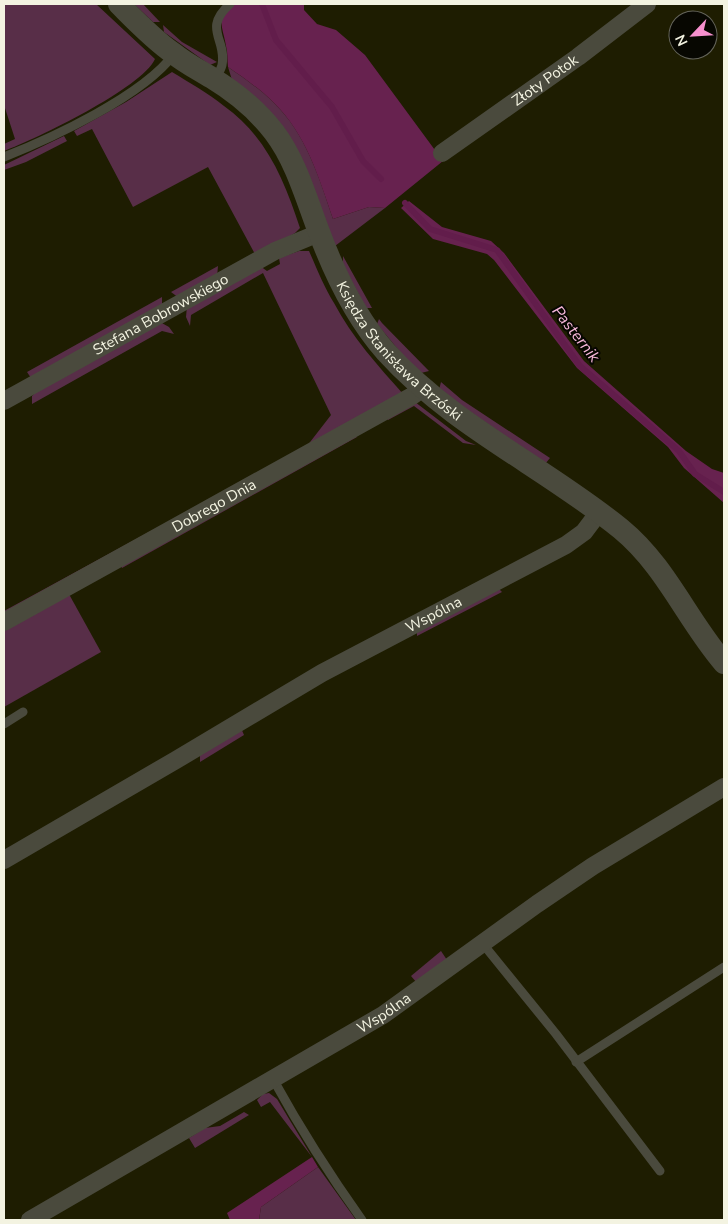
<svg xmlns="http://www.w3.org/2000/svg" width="728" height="1224" viewBox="0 0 728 1224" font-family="'Nunito Sans',sans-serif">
<rect width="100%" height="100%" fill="#1e1d01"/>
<g fill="#582e48">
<path d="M4,4H96L155,59C142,88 36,139 4,151V144L15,139L4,105Z"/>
<path d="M134,4H143L160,22H153Z"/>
<path d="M163,25L182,42L217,62L210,65L164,32Z"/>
<path d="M228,67C244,78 260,89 274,103C306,134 319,177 333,219L369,207L385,208L335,246L232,80Z"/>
<path d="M172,72C190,83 208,93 224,106C267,137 284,180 300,228L295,233L256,256L208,167L133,207L92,129L77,136L74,131L126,102Z"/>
<path d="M64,136L67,141L26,162L4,170V165Z"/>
<path d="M299,251H309C317,269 324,287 334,303C352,337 378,366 404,395L4,616V611L307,446L331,415L263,273L191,315L190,326L186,317L187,306L260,266L267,271L280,264L279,258Z"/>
<path d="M343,256L372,308H366L342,263L343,262Z"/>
<path d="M218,266L217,277L179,298L171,292Z"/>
<path d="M162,297V305L31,378L27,372Z"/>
<path d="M379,319L382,323L429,371L421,373L406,359L377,324Z"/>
<path d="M160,322L169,327L174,334L162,331L32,404V396L41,387Z"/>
<path d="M441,382L462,400L550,458L545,464L439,390Z"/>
<path d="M415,402L466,441L476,445L463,443L414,406L388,420L386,417Z"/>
<path d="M353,435L357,437L122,568L120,563Z"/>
<path d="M497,587L502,592L417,636V629Z"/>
<path d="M66,593L70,596L101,652L4,707V626Z"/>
<path d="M241,728L244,735L200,762V753Z"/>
<path d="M441,951L447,960L417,983L411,976Z"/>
<path d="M269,1093L277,1099L312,1157L270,1102L261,1107L257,1100L263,1094Z"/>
<path d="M244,1112L249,1115L195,1148L189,1138L205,1128L220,1126Z"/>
<path d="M318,1167L356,1220H259L261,1207Z"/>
</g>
<g fill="#67224f">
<path d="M230,4H304V10L317,24L336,30L365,55L443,161L385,208L369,207L333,219C319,178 306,134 274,103C260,89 244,78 228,67C227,60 228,53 226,46C223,27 216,21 230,4Z"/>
<path d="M409,201L442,227L491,241L504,253L584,361L686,451L712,469L724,473V503L684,468L668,447L577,368L494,260L487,254L433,239L401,208Z"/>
<path d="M312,1157L318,1167L261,1207L259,1220H230L227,1213Z"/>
</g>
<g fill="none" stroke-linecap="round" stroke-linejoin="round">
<g stroke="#621d4b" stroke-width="6">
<path d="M262,4L276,40L332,107L363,161L381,179"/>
<path d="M405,203L430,229L497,250L580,366L679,451L695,474L724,492"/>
</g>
<g stroke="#4a4a3d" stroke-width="9">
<path d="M215,79C217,75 221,70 222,65C227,39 202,29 230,4"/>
<path d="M4,157C52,138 143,96 174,54"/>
<path d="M4,724L23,712"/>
<path d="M483,944L556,1034L660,1171"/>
<path d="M576,1062L724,967"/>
<path d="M273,1079C300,1128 329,1174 362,1220"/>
</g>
<g stroke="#4a4a3d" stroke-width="18">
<path id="s1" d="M442,153L578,57L647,4"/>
<path id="s2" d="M4,401L275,251L319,233"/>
<path id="s3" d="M4,622L412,396L423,388"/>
<path id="s4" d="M4,860L176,760L322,673L566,545L584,532L599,512"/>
<path id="s5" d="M30,1220L383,1015L537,904L593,866L724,787"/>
</g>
<path stroke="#4a4a3d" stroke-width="22" id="s6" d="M119,4C136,21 153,39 173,53C185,63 199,70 212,78C235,92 257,110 274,132C296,161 306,198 319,232C335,275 356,318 386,352C453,426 545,467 621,529C666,566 687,620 724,663"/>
</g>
<g text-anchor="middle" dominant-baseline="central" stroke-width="4" stroke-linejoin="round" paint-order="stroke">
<g font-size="15" fill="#f3f3e1" stroke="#070701">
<text stroke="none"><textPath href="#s1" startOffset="126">Złoty Potok</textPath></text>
<text stroke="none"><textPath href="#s2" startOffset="179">Stefana Bobrowskiego</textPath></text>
<text stroke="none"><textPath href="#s6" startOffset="458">Księdza Stanisława Brzóski</textPath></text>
<text stroke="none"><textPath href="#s3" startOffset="240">Dobrego Dnia</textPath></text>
<text stroke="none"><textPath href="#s4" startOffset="495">Wspólna</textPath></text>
<text stroke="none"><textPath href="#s5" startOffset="410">Wspólna</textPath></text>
</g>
<g font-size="16" font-style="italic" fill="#f6b7da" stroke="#070701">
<text transform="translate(576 334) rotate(52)">Pasternik</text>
</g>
</g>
<rect width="728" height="1224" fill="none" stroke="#f3f3e1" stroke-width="10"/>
<g transform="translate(693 35) rotate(245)"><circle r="24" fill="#070701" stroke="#65655b"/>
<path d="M0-4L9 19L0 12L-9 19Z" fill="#f790ce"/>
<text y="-8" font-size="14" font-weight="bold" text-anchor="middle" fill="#f3f3e1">N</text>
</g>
</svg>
